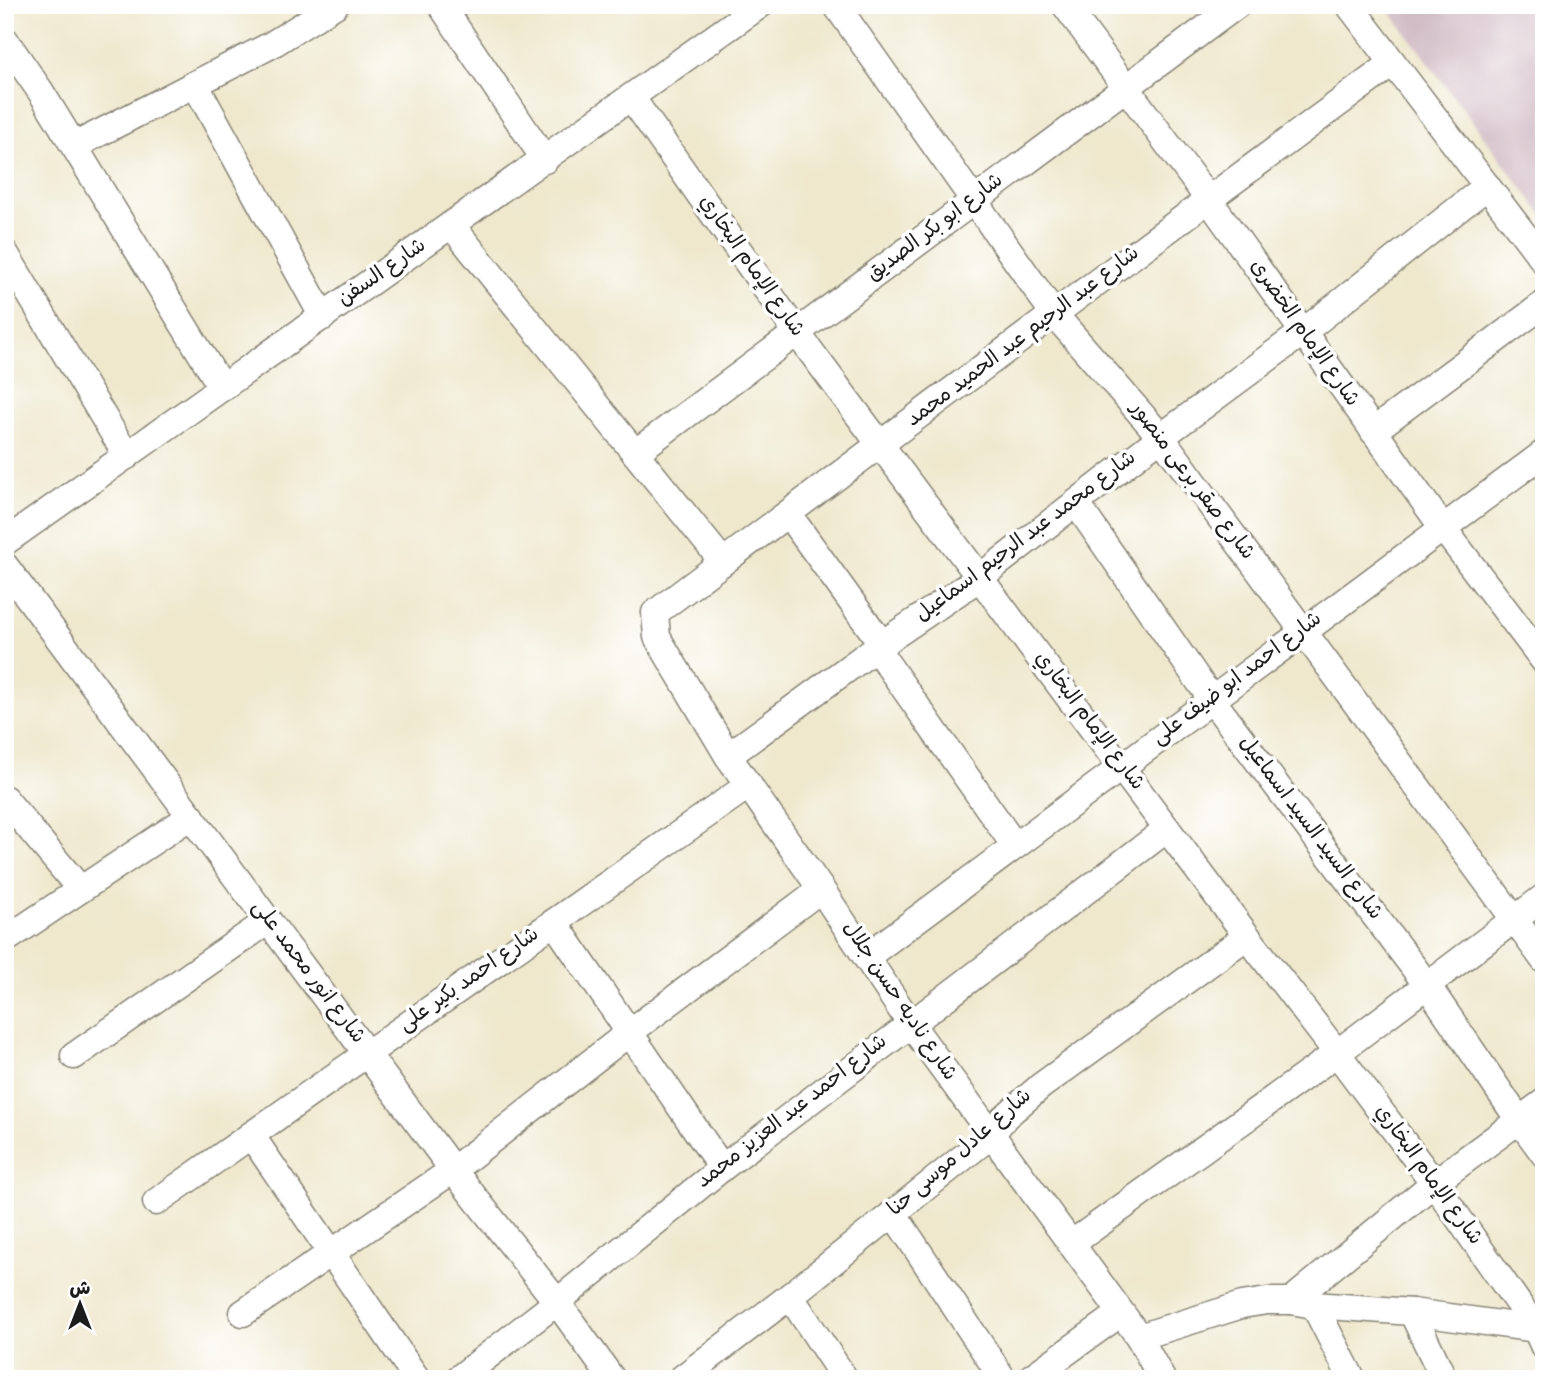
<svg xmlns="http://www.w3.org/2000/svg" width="1549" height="1384" viewBox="0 0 1549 1384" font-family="'Gochi Hand','Playpen Sans Arabic',sans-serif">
<rect width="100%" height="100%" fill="#fff"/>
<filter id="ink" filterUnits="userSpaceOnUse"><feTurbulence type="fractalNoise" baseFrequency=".0143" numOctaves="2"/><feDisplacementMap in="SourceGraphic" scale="14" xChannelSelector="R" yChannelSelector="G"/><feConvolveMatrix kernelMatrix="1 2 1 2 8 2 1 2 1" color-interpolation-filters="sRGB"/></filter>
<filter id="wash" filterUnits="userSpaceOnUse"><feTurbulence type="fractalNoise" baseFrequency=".00686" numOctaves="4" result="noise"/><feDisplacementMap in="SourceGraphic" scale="28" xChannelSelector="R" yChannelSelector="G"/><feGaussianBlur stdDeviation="1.57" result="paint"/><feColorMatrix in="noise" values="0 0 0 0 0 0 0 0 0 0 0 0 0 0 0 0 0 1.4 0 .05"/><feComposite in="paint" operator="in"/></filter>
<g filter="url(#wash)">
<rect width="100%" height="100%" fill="#efe8cd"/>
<path fill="#d2bdc6" d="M1385,5H1544V217Z"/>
</g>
<g filter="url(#ink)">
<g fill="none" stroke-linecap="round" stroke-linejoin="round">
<g stroke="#868274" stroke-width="29">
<g id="street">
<path d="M441,5L545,160"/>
<path d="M836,5L1054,314L1161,437L1544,960"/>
<path d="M1065,5L1209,200L1443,528L1544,661"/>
<path d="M1349,5L1544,261"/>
<path d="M5,40L41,92L222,388"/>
<path d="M195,84L323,317"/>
<path d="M631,97L797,333L1247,936L1337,1053L1434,1183L1536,1329L1544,1347"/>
<path d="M74,146L271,45L335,5"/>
<path d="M452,226L723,562"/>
<path d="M5,253L127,456"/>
<path d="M1373,431L1544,304"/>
<path d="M635,453L1237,5"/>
<path d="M1076,503L1212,700L1427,985L1519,1120L1544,1154"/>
<path d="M788,514L882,644"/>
<path d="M5,542L760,5"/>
<path d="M5,566L453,1170L557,1302L612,1379"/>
<path d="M876,648L1015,846"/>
<path d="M728,756L876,648L979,578L1161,437L1302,333L1487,186"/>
<path d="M5,799L80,889"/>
<path d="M554,922L722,1168"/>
<path d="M5,940L191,816"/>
<path d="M866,957L1544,453"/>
<path d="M74,1056L268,921"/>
<path d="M251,1135L417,1379"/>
<path d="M156,1202L749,785"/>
<path d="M893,1213L1003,1379"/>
<path d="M1071,1244L1337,1053L1544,897"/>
<path d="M790,1296L845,1379"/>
<path d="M1291,1301L1434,1183L1544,1102"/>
<path d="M1314,1305L1352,1379"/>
<path d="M1412,1312L1444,1379"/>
<path d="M243,1313L453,1170L630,1032L821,889"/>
<path d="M1139,1337L1242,1305L1267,1301H1291L1314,1305L1412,1312L1544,1330"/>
<path d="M458,1379L557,1302L722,1168L1167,829"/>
<path d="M681,1379L790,1296L991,1135L1005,1117L1041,1086L1247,936"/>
<path d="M1029,1379L1121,1313"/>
<path d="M1162,1379L1139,1337L910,1023L821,889L728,756L657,637L655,613L1054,314L1393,63"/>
</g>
</g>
<use href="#street" stroke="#fff" stroke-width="26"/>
</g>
</g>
<g text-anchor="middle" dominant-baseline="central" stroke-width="7" stroke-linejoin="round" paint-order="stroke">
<g font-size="21" fill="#1c1c1c" stroke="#fff">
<text transform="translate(936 229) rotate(-37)">شارع ابو بكر الصديق</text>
<text transform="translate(750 267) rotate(55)">شارع الإمام البخاري</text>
<text transform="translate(383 274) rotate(-35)">شارع السفن</text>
<text transform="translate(1303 334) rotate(55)">شارع الإمام الخضرى</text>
<text transform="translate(1024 338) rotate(-37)">شارع عبد الرحيم عبد الحميد محمد</text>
<text transform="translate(1191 482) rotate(53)">شارع صقر برعى منصور</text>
<text transform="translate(1027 538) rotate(-37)">شارع محمد عبد الرحيم اسماعيل</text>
<text transform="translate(1238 680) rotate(-37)">شارع احمد ابو ضيف على</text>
<text transform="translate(1088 722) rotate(53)">شارع الإمام البخاري</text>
<text transform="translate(1309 829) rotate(53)">شارع السيد السيد اسماعيل</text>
<text transform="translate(307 973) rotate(53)">شارع انور محمد على</text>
<text transform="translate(470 981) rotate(-35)">شارع احمد بكير على</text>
<text transform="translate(898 1002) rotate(56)">شارع ناديه حسن جلال</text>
<text transform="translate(793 1113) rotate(-38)">شارع احمد عبد العزيز محمد</text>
<text transform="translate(961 1154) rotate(-41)">شارع عادل موسى حنا</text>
<text transform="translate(1427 1176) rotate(54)">شارع الإمام البخاري</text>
</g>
</g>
<rect width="1549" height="1384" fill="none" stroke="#fff" stroke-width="28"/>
<g transform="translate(80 1304)" stroke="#ffffff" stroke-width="5" paint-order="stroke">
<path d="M0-5L12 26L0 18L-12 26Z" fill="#1c1c1c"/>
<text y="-10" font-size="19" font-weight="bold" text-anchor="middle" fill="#1c1c1c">ش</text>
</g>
</svg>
